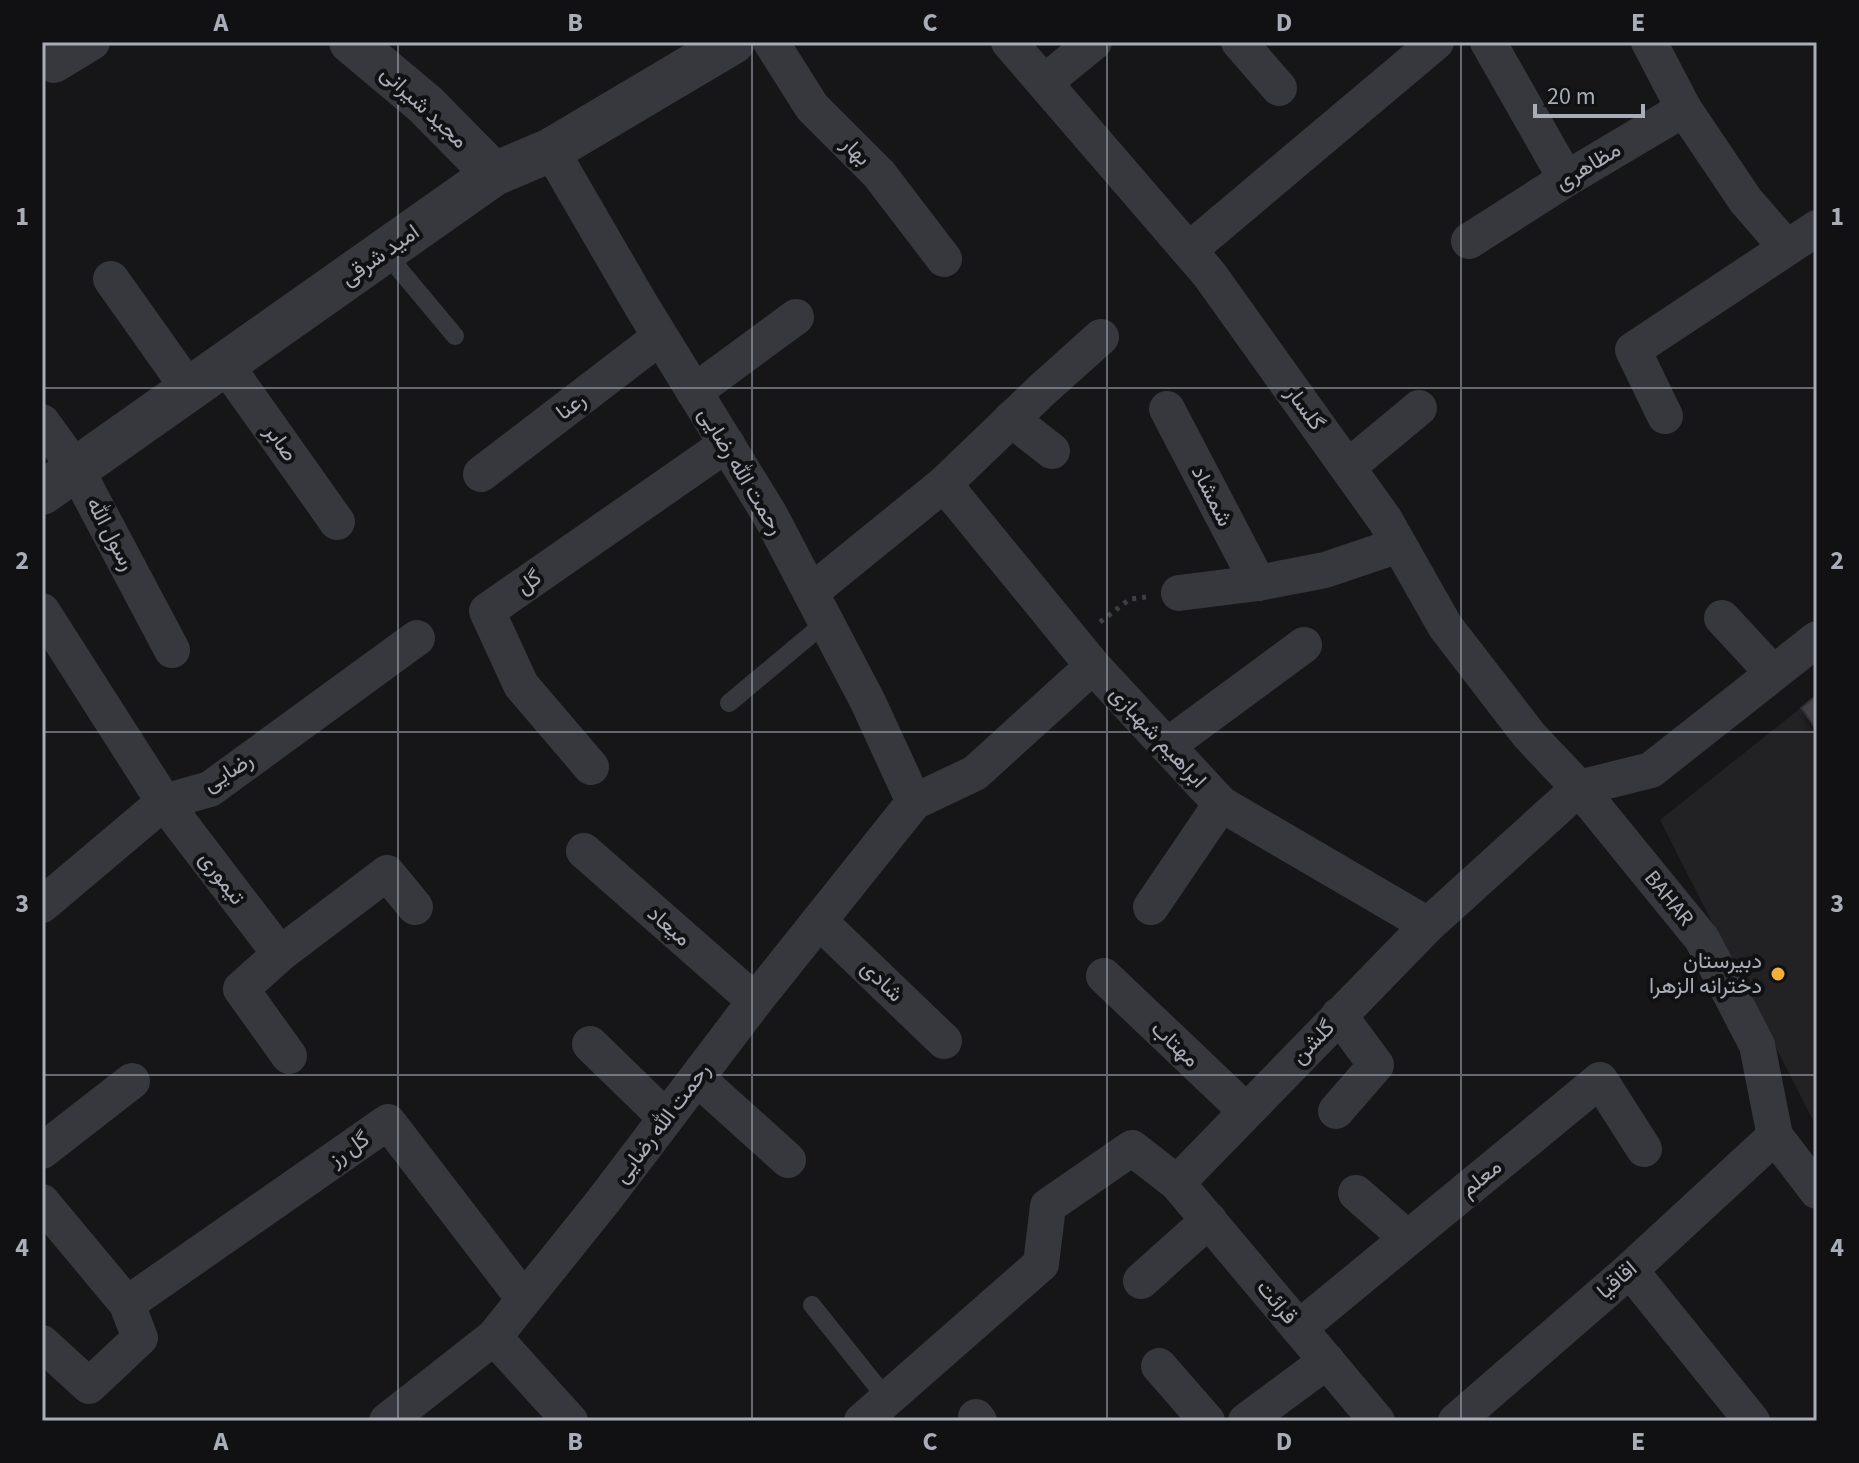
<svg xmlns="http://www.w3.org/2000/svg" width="1859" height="1463" viewBox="0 0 1859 1463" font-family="'Source Sans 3',Vazirmatn,sans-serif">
<defs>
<filter id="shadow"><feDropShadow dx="5" dy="9" stdDeviation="4" flood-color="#0009"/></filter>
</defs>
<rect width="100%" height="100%" fill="#161618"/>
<path fill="#222225" d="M1817,695V1128L1660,820Z"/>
<path fill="#404145" stroke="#303034" stroke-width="2" filter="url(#shadow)" d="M1817,695V730L1801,708Z"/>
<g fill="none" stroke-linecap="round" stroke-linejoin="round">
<path stroke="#3d3f44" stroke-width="5" stroke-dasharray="4 6" stroke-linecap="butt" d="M1100,622L1130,599L1146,597"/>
<g stroke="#37383d" stroke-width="18">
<path d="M384,251L455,336"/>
<path d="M729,703L826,622"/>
<path d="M812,1305L887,1399"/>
</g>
<g stroke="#37383d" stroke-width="36">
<path d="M44,42L54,65L92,42"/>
<path d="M771,42L812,107L879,174L944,259"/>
<path d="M1009,42L1209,274L1385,520L1445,626L1529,735L1579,788L1702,939L1757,1045L1775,1136L1817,1191"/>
<path d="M1239,42L1279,88"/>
<path d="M1488,42L1566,179"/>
<path d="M1649,42L1684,109"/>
<path d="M1045,82L1094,42"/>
<path d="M551,150L641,305L770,515L868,702L914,802"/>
<path d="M1469,241L1566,179L1684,109L1746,201L1787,248"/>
<path d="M1189,250L1436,42"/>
<path d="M111,279L189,389"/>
<path d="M225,364L337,522"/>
<path d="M694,392L796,317"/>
<path d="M1167,409L1258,583"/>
<path d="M1665,416L1633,350L1817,228"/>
<path d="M1011,419L1052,451"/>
<path d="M42,422L76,469L172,650"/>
<path d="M1348,467L1419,408"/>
<path d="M481,474L660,337"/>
<path d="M944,484L1093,666L1221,804L1428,925"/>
<path d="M811,592L944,484L1042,390L1101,337"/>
<path d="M1179,593L1258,583L1325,570L1399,545"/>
<path d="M42,611L164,802L280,954"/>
<path d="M1722,618L1773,673"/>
<path d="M1167,746L1304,645"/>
<path d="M591,767L521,685L487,611L727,444"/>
<path d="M584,851L755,1001"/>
<path d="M42,905L164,802L210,789L417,638"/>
<path d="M1151,907L1221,804"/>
<path d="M819,921L944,1041"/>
<path d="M1104,976L1246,1111"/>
<path d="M590,1044L666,1118"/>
<path d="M289,1056L241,989L280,954L387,873L415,907"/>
<path d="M697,1078L788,1160"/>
<path d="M1336,1111L1376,1065L1339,1015"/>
<path d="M42,1151L132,1081"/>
<path d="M1177,1183L1377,1421"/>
<path d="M1356,1193L1407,1238"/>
<path d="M42,1202L127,1304L140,1338L89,1386L42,1343"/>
<path d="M1630,1270L1752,1421"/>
<path d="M1141,1281L1209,1220"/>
<path d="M127,1304L388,1122L524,1299"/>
<path d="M1299,1328L1600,1080L1644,1149"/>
<path d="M494,1337L570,1421"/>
<path d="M1159,1366L1207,1421"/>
<path d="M976,1417L979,1421"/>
<path d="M387,1421L494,1337L604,1200L755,1001L914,802L975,773L1093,666"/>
<path d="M862,1421L1041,1264L1048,1206L1132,1148L1177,1183L1428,925L1579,788L1651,770L1817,639"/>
<path d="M1246,1421L1327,1361"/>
<path d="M1456,1421L1630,1270L1775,1136"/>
</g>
<g stroke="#37383d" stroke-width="44">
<path d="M351,42L425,104L494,174"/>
<path d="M42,493L494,174L551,150L733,42"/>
</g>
</g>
<path fill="none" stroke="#a8adb8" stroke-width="2" stroke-opacity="0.55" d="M398,42V1421M752,42V1421M1107,42V1421M1461,42V1421M42,388H1817M42,732H1817M42,1075H1817"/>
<circle fill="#f2b134" stroke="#111113" stroke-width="3" cx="1778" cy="974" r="8"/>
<g text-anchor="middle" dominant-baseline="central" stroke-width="8" stroke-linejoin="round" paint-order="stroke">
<g font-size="22" fill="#a8adb8" stroke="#111113">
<text transform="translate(424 107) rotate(43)">مجید شیرانی</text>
<text transform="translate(856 151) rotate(45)">بهار</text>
<text transform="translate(1588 166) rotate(-31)">مظاهری</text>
<text transform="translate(380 255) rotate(-35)">امید شرقی</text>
<text transform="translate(571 406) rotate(-37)">رعنا</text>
<text transform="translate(1305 408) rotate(54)">گلسار</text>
<text transform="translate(281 443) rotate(55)">صابر</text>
<text transform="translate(741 471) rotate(59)">رحمت الله رضایی</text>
<text transform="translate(1212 496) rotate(63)">شمشاد</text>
<text transform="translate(111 534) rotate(62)">رسول الله</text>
<text transform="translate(529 582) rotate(-35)">گل</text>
<text transform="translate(1158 737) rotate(47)">ابراهیم شهبازی</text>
<text transform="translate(228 772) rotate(-32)">رضایی</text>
<text transform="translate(222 878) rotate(53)">تیموری</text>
<text transform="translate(1669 898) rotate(51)">BAHAR</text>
<text transform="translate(669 926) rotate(41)">میعاد</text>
<text transform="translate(882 981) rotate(44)">شادی</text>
<text transform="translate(1313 1042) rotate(-46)">گلشن</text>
<text transform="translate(1175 1044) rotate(43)">مهتاب</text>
<text transform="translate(662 1123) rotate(-53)">رحمت الله رضایی</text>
<text transform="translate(349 1149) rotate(-35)">گل رز</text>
<text transform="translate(1481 1178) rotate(-39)">معلم</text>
<text transform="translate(1617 1280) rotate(-41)">اقاقیا</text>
<text transform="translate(1277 1302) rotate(50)">قرائت</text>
</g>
<g font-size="22" fill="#a8adb8" stroke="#111113" text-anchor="end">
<text x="1762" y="961">دبيرستان<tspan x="1762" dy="25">دخترانه الزهرا</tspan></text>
</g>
</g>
<rect width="1859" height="1463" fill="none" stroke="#111113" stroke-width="88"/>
<path d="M1535 104v12h108v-12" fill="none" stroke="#a8adb8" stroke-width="4"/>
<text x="1547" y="104" font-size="24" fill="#a8adb8" stroke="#111113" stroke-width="6" paint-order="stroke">20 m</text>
<rect x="44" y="44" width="1771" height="1375" fill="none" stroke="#a8adb8" stroke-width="3"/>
<g font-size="26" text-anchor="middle" font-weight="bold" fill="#a8adb8">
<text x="221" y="31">A</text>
<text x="575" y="31">B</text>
<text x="930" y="31">C</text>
<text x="1284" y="31">D</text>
<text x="1638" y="31">E</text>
<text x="22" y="225">1</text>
<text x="1837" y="225">1</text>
<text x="22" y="569">2</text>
<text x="1837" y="569">2</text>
<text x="22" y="912">3</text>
<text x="1837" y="912">3</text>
<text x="22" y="1256">4</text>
<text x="1837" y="1256">4</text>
<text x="221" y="1450">A</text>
<text x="575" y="1450">B</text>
<text x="930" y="1450">C</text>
<text x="1284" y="1450">D</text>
<text x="1638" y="1450">E</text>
</g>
</svg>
